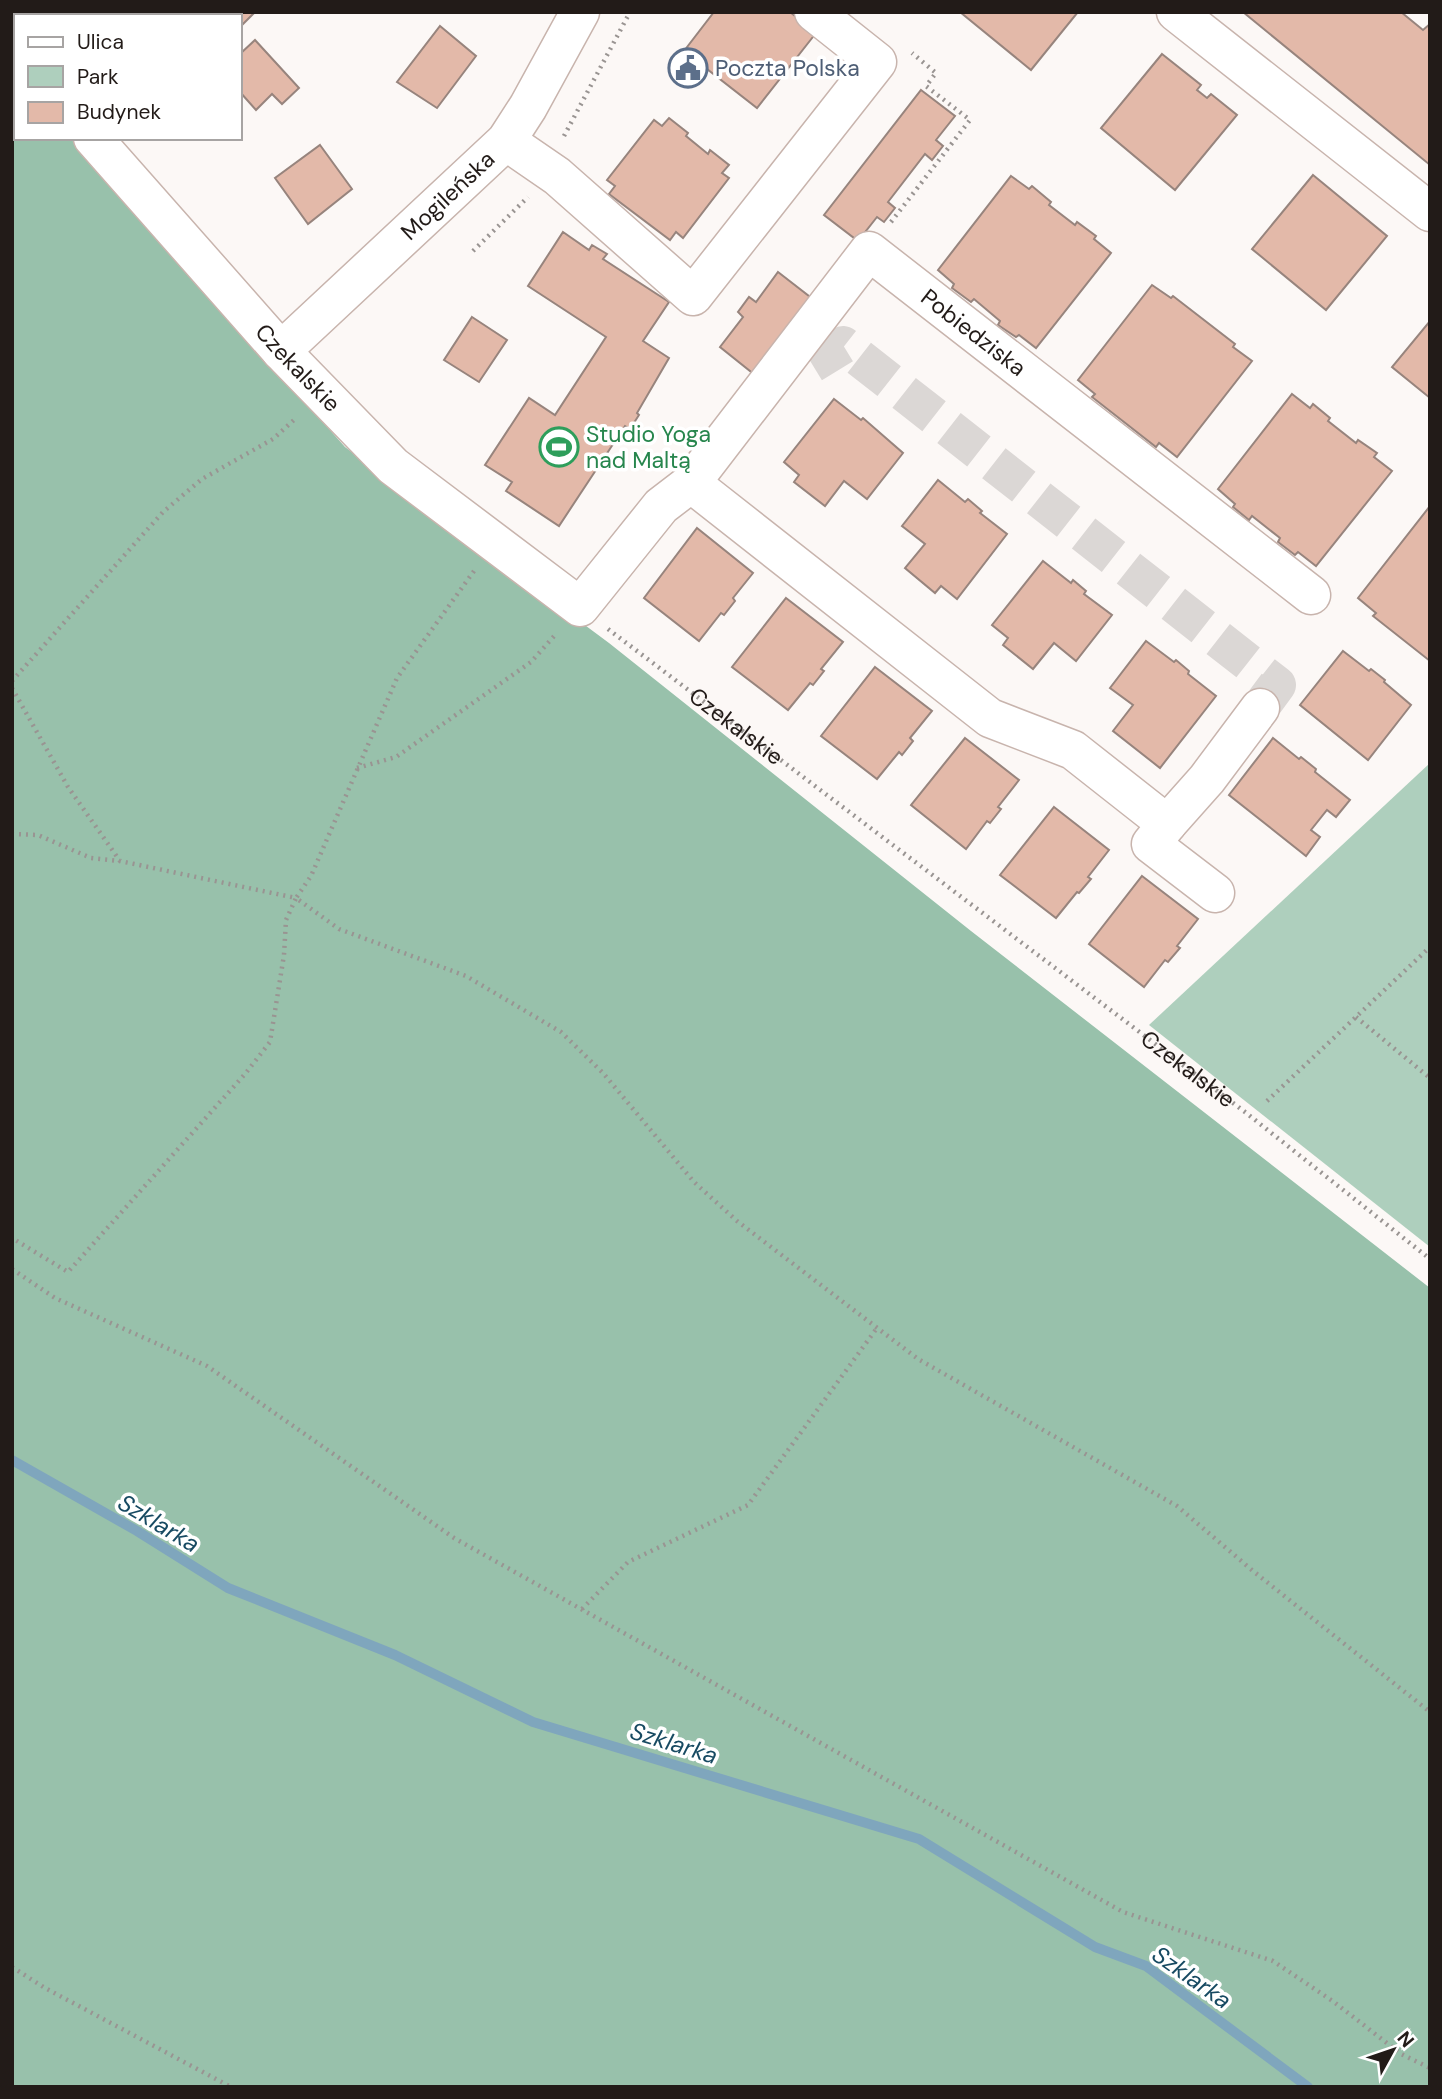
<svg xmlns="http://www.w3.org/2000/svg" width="1442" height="2099" viewBox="0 0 1442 2099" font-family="'DM Sans',sans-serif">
<rect width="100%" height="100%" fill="#fcf8f6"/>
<path fill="#aecfbd" d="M1430,763V1247L1149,1025Z"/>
<path fill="#98c1ab" d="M12,73L16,77V138H70L345,447L609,643L971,931L1430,1288V2087H12Z"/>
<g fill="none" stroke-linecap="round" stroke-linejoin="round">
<path stroke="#7fa6bd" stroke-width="10" d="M12,1460L137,1531L228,1588L395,1655L533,1722L919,1839L1095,1947L1146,1966L1308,2087"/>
</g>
<g fill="#e3b9a9" stroke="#97847d" stroke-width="2">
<path d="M158,12H216L212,16H161Z"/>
<path d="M227,12H255L240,27V16H230Z"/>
<path d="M714,12H790L816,33L757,108L684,51Z"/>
<path d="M960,12H1078L1031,70Z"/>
<path d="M1243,12H1401L1423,30L1430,24V165Z"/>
<path d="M440,26L476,56L437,108L397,82Z"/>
<path d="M255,40L299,88L282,104L272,94L256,110L240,92V54Z"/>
<path d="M1162,54L1201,85L1197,90L1207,98L1211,94L1237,115L1175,190L1101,128Z"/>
<path d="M921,90L955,116L936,140L943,146L932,160L925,154L888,202L895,208L884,222L877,217L858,241L824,215Z"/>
<path d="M669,118L688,133L686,136L708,154L710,150L729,165L722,173L729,178L683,238L676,232L670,240L609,194L615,186L607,180L654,120L662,126Z"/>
<path d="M320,145L352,189L308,224L275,178Z"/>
<path d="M1313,175L1387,236L1326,310L1252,249Z"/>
<path d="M1011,176L1029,189L1032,186L1051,202L1049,205L1075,225L1077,222L1096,236L1094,239L1111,253L1036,348L1019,335L1016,337L998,325L1000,321L974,299L971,302L952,288L954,284L938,270Z"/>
<path d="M563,232L589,250L592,245L607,254L603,259L669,302L643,341L669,358L637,413L639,415L630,429L625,426L559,526L506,491L512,482L485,465L529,398L555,415L606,337L528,286Z"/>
<path d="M778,272L814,300L755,375L720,347L743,317L738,312L749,297L756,302Z"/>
<path d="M1152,285L1171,298L1173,296L1235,344L1233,347L1252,361L1177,457L1159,443L1156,447L1092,397L1095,394L1078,380Z"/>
<path d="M472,317L507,340L479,382L444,360Z"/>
<path d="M1430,321V398L1392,367Z"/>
<path d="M1292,394L1310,408L1313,404L1330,418L1328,421L1356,443L1358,440L1377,453L1374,457L1392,471L1316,566L1298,552L1295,555L1278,542L1280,538L1252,516L1249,520L1233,507L1235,504L1218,489Z"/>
<path d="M834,399L861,420L863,418L903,453L867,499L844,481L825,506L794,482L799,475L784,462Z"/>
<path d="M938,480L965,502L968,499L982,511L980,513L1007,534L957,599L941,586L935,593L905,568L925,544L902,526Z"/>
<path d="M1430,506V661L1373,616L1376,613L1358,598Z"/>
<path d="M697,528L753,573L733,598L735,601L724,615L721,613L699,641L644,598Z"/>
<path d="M1043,561L1071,583L1073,580L1086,591L1084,594L1112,615L1076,661L1054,643L1033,669L1003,645L1008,638L992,625Z"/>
<path d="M786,598L843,642L821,669L824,671L813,685L810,683L788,710L732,667Z"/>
<path d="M1146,641L1174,662L1176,660L1189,671L1188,674L1216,696L1160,768L1113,731L1133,705L1110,688Z"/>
<path d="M1343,651L1369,671L1371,669L1385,680L1384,682L1411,705L1368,760L1300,705Z"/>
<path d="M875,667L932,711L910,738L913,741L902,755L899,752L877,779L821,736Z"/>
<path d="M965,738L1019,780L998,807L1001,809L990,823L987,821L966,849L911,805Z"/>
<path d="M1273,738L1299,759L1301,757L1316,769L1315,772L1350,800L1336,817L1327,810L1311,830L1320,837L1306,856L1229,795Z"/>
<path d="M1054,807L1109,850L1088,877L1091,879L1079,893L1077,892L1056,918L1000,875Z"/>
<path d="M1142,876L1198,919L1177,946L1180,948L1168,962L1165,960L1144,987L1089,944Z"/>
</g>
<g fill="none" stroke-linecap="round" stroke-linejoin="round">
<path stroke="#dbd7d5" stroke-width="38" stroke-dasharray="38 19" stroke-linecap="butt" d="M812,364L843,345L1277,685L1260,708"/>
<g stroke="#c8b4ad" stroke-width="41">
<g id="minor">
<path d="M1176,12L1430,212"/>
<path d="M12,47L16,51"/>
<path id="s2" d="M93,138L281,351L393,466L580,607L661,506L691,483L990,718L1073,750L1167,824L1151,844L1215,893"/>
<path d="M506,141L557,176L693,296L877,62L814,12"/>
<path id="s3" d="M281,351L506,141L528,107L580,12"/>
<path id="s4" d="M691,483L869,251L1311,595"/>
<path d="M1167,824L1207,779L1260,708"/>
</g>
</g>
<g stroke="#999492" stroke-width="4.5" stroke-dasharray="2 5" stroke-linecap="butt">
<path d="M564,136L630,12"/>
<path d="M891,222L970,120L926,86L936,73L912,53"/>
<path d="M473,251L528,197"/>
<path d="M474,571L397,678L311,876L296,898L339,929L466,976L561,1032L603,1073L694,1182L737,1221L918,1359L1177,1506L1253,1571L1430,1712"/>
<path id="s1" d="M608,629L1245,1112L1430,1259"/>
<path d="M12,681L163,512L202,479L273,439L295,419"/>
<path d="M12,688L68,787L120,861L296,898L286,920L284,955L270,1042L245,1074L68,1272L12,1238"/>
<path d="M357,768L396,757L531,662L556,634"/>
<path d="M12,834L38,835L91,858L120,861"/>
<path d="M1356,1017L1430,1078"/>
<path d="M1267,1101L1430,947"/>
<path d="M12,1269L55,1298L207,1366L454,1538L1123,1912L1273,1961L1334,2002L1401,2054L1430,2068"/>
<path d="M582,1609L628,1562L748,1505L877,1328"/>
<path d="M12,1967L45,1988L231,2087"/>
</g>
<use href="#minor" stroke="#fff" stroke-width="38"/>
</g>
<defs>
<g id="civic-ring" transform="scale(2.0125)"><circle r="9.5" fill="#fff" stroke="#5c6f8a" stroke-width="1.5"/><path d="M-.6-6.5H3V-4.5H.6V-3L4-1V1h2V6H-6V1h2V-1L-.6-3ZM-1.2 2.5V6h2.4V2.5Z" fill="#5c6f8a"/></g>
<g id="stadium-ring" transform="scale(2.0125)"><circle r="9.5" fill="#fff" stroke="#2e9e5b" stroke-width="1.5"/><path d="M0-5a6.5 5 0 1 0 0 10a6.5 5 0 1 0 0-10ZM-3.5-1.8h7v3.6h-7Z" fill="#2e9e5b"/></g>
</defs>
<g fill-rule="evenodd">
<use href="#civic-ring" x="688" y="68"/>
<use href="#stadium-ring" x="559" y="447"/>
</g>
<g text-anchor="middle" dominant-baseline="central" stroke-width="7" stroke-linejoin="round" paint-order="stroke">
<g font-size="23" fill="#4e5e75" stroke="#fff" text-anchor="start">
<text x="715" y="68">Poczta Polska</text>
</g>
<g font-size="23" fill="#221b18" stroke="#fff">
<text stroke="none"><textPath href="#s3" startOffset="228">Mogileńska</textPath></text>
<text stroke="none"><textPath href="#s4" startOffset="425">Pobiedziska</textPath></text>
<text stroke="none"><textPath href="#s2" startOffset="308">Czekalskie</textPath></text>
<text stroke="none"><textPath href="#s1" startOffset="161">Czekalskie</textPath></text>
<text stroke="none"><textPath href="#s1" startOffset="728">Czekalskie</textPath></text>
</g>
<g font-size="23" fill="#27864d" stroke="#fff" text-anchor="start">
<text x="586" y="434">Studio Yoga<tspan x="586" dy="26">nad Maltą</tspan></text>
</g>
<g font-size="24" font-style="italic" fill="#174a62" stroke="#fff">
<text transform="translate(159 1523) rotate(31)">Szklarka</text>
<text transform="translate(674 1743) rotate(17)">Szklarka</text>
<text transform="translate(1192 1977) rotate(35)">Szklarka</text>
</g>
</g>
<rect width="1442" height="2099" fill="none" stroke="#221b18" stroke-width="28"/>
<rect x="14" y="14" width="228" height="126" fill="#ffffff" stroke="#a7a4a3" stroke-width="2"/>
<rect x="28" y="37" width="35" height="10" fill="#ffffff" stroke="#a7a4a3" stroke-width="2"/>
<text x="77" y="49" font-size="21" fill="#221b18">Ulica</text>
<rect x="28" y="66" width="35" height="21" fill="#aecfbd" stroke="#a7a4a3" stroke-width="2"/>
<text x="77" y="84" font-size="21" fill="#221b18">Park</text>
<rect x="28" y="102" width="35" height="21" fill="#e3b9a9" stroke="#a7a4a3" stroke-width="2"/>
<text x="77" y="119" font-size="21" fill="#221b18">Budynek</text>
<g transform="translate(1393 2050) rotate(50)" stroke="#ffffff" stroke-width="5" paint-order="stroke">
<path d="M0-5L12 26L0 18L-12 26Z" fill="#221b18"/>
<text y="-10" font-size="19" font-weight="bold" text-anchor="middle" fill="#221b18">N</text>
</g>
</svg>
